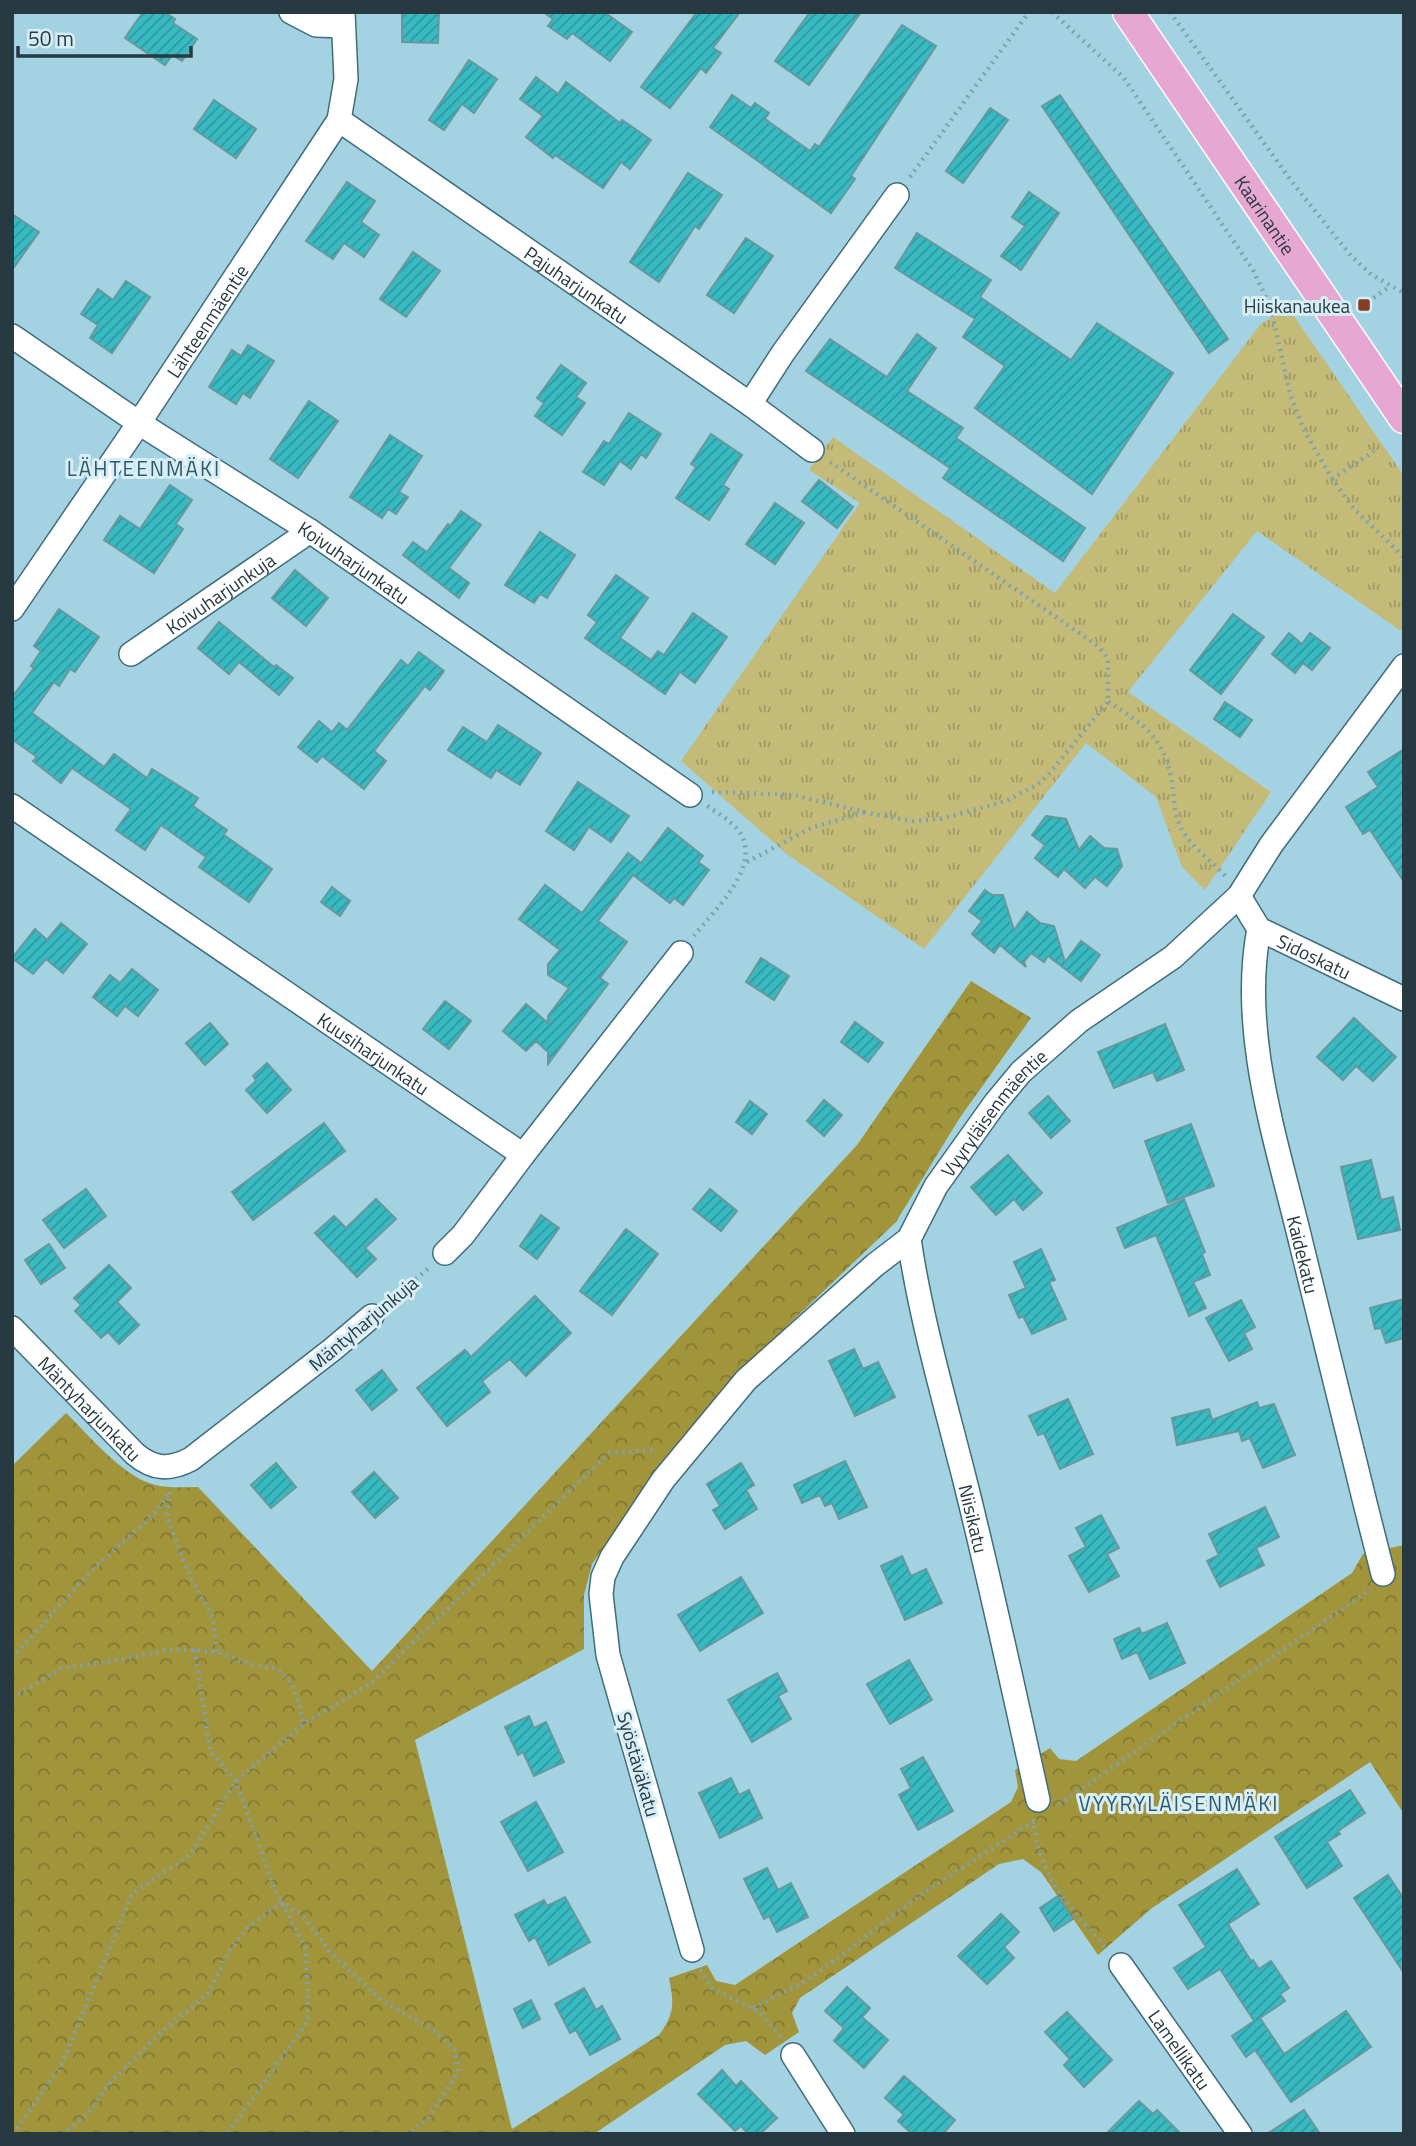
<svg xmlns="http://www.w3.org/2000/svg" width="1416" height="2146" viewBox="0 0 1416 2146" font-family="'Titillium Web',sans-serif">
<defs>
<pattern id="forest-crowns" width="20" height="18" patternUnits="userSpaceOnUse" patternTransform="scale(1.75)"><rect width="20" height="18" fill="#a1943b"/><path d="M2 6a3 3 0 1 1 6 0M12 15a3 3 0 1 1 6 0" fill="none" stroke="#837a33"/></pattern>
<pattern id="park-tufts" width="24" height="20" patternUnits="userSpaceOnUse" patternTransform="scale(1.75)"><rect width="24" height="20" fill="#c4bb78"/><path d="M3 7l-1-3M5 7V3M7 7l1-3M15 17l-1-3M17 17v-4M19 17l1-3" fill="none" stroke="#9f9964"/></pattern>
<pattern id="building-hatch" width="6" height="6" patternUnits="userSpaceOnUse" patternTransform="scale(1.75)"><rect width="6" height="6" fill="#38bac2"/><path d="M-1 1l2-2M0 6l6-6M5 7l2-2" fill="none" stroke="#2f989f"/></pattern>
</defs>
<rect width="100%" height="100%" fill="#a3d2e2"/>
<path fill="url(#forest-crowns)" d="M971,981L1031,1018L959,1119L896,1222L786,1327L712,1403L662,1467L592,1564L584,1595V1649L415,1740L512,2129L659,2035C675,2013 674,2004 669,1978L707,1965L716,1981L735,1985L1011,1802L1018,1787L1015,1770L1050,1748L1059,1759L1076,1761L1352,1573L1363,1554L1404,1545V1814L1370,1762L1152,1908L1098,1955L1041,1872L1023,1859L999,1864L800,1998L792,2013L799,2032L765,2055L746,2041L725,2045L594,2134H12V1466L66,1413C90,1436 126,1481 160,1486C172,1488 185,1487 198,1487L372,1671L857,1145Z"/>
<path fill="url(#park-tufts)" d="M1287,306L1404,476V626L1401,631L1257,531L1128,692L1271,792L1205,890L1182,867L1156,797L1086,743L924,949L788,855L681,761L860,503L809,470L833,437L1055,593L1260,325Z"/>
<g fill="url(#building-hatch)" stroke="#67999c" stroke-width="2">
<path d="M143,12H165L175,19L173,23L197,39L182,61L172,55L165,65L125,38Z"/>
<path d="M402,12H439L438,43L402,42Z"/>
<path d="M543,12H604L632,32L610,61L572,33L567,39L548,26L553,19Z"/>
<path d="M697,12H740L713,48L721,53L706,73L701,68L670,108L641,87Z"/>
<path d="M810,12H861L809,85L775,61Z"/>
<path d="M902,25L936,46L851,176L855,179L831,213L710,127L732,95L751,108L755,103L769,113L765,119L810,151L815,144L819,147Z"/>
<path d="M469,60L497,79L474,113L462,104L444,130L429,120Z"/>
<path d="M536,77L558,94L566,82L620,123L622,120L651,140L630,169L621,162L603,188L555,155L553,158L526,137L543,116L520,99Z"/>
<path d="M1060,95L1228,339L1209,353L1042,106Z"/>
<path d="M214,100L256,129L236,158L194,129Z"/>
<path d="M990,108L1008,120L963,183L946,171Z"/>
<path d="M688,173L722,195L699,229L695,226L659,282L630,262Z"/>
<path d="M347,182L375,201L361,222L379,235L364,257L344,243L333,259L306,241Z"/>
<path d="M1029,192L1059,213L1021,270L1001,256L1025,226L1012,217Z"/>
<path d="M12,214L39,232L12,270Z"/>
<path d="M917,233L991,280L980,297L1071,360L1097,323L1173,373L1092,494L975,408L1005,366L963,337L975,319L895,268Z"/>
<path d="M746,238L773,256L734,313L707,295Z"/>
<path d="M413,252L440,271L406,317L380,299Z"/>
<path d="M126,281L150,297L112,353L90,338L98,325L81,314L98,289L113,300Z"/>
<path d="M917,334L936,348L907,391L963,428L956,438L1085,528L1063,561L943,478L950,468L806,371L830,339L887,377Z"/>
<path d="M248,345L274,361L250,398L243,393L236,404L209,387L232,350L241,356Z"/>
<path d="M561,365L586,383L576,397L585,403L562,435L535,416L544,403L537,398Z"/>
<path d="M309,401L338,421L298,478L270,459Z"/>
<path d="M629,413L661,434L646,458L641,454L631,469L620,461L604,485L583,472L604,441L609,444Z"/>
<path d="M711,434L742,455L723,485L729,489L709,520L676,498L696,467L691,464Z"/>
<path d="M390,435L422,456L399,492L408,497L396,514L388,509L382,518L350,497Z"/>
<path d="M819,480L853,507L837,528L802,501Z"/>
<path d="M170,485L192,500L176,524L183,529L154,573L104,540L120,516L140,529Z"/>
<path d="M775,503L804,523L775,564L746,544Z"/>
<path d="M461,511L481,525L449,568L469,583L459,598L403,555L413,542L427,552L448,524L450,526Z"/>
<path d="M540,532L575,555L547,598L540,594L534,603L505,585Z"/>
<path d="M295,570L328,598L306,626L272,598Z"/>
<path d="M616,575L648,598L620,638L651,660L658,651L664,655L693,613L727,637L695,683L680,672L665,694L585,638L597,622L588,615Z"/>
<path d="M59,609L99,637L75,672L70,669L59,686L54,682L32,713L104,767L114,754L147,778L152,769L198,798L193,806L227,830L224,835L272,869L249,902L199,867L206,857L161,825L145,850L116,830L131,809L72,768L61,783L33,761L37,757L13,740L12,741V697L34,668L31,666L41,651L34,646Z"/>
<path d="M1233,614L1264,637L1221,694L1190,670Z"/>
<path d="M219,622L274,667L276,665L293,678L279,695L239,662L229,674L198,648Z"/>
<path d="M1289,633L1302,644L1310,633L1330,648L1312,670L1303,663L1295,673L1272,654Z"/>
<path d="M419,652L444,671L430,690L425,686L374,751L386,761L364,789L322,756L317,762L298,747L319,721L332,732L339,723L347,730L401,660L408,666Z"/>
<path d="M1225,702L1252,720L1240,737L1214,719Z"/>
<path d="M498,725L541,753L520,785L496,770L491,778L448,750L463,727L487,742Z"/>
<path d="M1404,749V882L1370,830L1363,834L1346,807L1378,787L1368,772Z"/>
<path d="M578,782L629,816L611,842L589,827L574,850L546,831Z"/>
<path d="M1046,816L1066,819L1079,850L1090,836L1104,848L1117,849L1122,866L1107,886L1095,877L1085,888L1064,869L1058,877L1035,858L1045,845L1032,835Z"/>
<path d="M668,828L703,856L698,862L709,870L683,905L674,898L670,903L633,875L598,921L627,942L600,978L608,984L548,1064V1052L536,1041L526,1051L503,1031L526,1004L548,1023V1016L569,988L548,975V964L560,950L519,919L545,885L582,913L628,853L641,863Z"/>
<path d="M332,887L350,901L340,916L321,902Z"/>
<path d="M985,890L992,895H1003L1014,930L1027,912L1040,923L1054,926L1065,962L1081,941L1100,955L1081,981L1048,956L1044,962L1031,953L1024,962L1026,967L1000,945L994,953L972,934L982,921L969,911Z"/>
<path d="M61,923L87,944L63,973L46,959L33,974L12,958L35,929L47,940Z"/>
<path d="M761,958L789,976L774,1000L746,982Z"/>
<path d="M132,969L158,990L138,1016L125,1006L117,1016L93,997L110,975L120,983Z"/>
<path d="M445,1001L471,1021L449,1049L423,1029Z"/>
<path d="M1354,1018L1396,1057L1373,1081L1356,1066L1343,1080L1317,1057Z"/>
<path d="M855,1022L883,1043L868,1062L841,1042Z"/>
<path d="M210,1023L228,1044L205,1065L186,1043Z"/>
<path d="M1165,1024L1184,1070L1157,1081L1153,1072L1114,1088L1098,1052Z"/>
<path d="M267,1063L291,1090L267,1113L246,1090L256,1081L253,1076Z"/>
<path d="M1048,1096L1070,1121L1051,1138L1029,1113Z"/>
<path d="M824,1100L842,1115L824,1136L807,1121Z"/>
<path d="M750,1101L767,1114L752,1134L736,1122Z"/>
<path d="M324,1123L345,1151L253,1220L232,1192Z"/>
<path d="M1191,1124L1214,1186L1168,1203L1145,1141Z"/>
<path d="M1008,1155L1042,1193L1023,1210L1014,1199L996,1215L971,1187Z"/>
<path d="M1371,1160L1381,1200L1393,1197L1400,1230L1358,1239L1341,1167Z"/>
<path d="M86,1189L106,1216L64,1248L43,1220Z"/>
<path d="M710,1189L737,1211L721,1231L693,1209Z"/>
<path d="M376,1199L396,1219L365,1248L376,1259L357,1277L315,1233L334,1216L346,1228Z"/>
<path d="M1184,1199L1205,1252L1202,1254L1210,1275L1193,1282L1206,1308L1189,1316L1156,1235L1125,1248L1117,1228Z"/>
<path d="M541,1215L559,1228L537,1259L520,1246Z"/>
<path d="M626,1229L658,1254L612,1315L580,1291Z"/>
<path d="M49,1244L65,1268L41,1284L25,1260Z"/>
<path d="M1041,1249L1055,1280L1049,1282L1066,1319L1032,1334L1023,1316L1019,1318L1009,1295L1026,1288L1014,1262Z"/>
<path d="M109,1265L131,1288L117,1302L139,1325L119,1344L108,1332L101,1338L75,1311L81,1305L74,1298Z"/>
<path d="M535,1296L571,1333L526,1376L510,1359L482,1381L490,1392L447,1426L417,1388L465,1350L471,1357Z"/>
<path d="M1404,1299V1338L1386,1343L1381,1328L1375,1329L1370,1308Z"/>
<path d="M1241,1300L1255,1327L1244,1333L1252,1349L1229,1361L1206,1318Z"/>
<path d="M854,1349L863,1369L878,1362L895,1397L855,1416L829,1361Z"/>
<path d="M382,1370L397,1390L372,1410L356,1390Z"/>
<path d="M1068,1399L1093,1454L1060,1469L1044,1433L1038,1435L1029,1416Z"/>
<path d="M1257,1402L1259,1408L1274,1404L1295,1455L1263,1468L1250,1438L1242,1441L1239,1431L1177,1445L1172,1418L1209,1409L1212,1420Z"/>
<path d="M845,1461L867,1507L839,1519L832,1503L825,1506L820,1495L802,1503L794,1485Z"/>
<path d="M276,1463L296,1487L271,1508L251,1485Z"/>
<path d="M741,1463L754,1485L746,1490L757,1509L725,1529L713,1510L720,1506L707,1484Z"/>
<path d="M374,1472L398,1498L375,1518L352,1492Z"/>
<path d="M1265,1507L1279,1537L1256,1548L1264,1565L1220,1587L1207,1561L1219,1555L1209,1534Z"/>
<path d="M1101,1515L1119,1548L1107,1554L1119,1576L1089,1592L1069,1556L1086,1547L1076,1528Z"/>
<path d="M902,1556L911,1576L926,1569L942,1603L905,1620L881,1566Z"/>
<path d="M741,1577L763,1613L700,1651L678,1615Z"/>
<path d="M1167,1623L1185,1663L1150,1679L1137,1652L1122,1659L1114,1639L1139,1628L1142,1634Z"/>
<path d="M909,1660L932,1700L890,1724L867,1684Z"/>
<path d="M777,1673L787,1691L778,1696L791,1719L752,1742L728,1700Z"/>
<path d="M529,1716L534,1728L546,1722L564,1762L534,1776L523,1752L518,1755L505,1727Z"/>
<path d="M923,1757L953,1811L918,1830L899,1795L911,1788L901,1769Z"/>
<path d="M731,1778L739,1795L749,1790L762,1818L720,1838L699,1793Z"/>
<path d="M1350,1790L1365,1813L1338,1831L1340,1834L1327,1842L1342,1866L1307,1888L1275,1837Z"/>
<path d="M536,1802L563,1852L528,1871L501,1822Z"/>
<path d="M767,1868L778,1890L791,1883L808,1917L777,1932L769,1916L764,1919L744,1879Z"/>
<path d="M1237,1869L1259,1904L1228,1924L1251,1961L1253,1960L1259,1969L1271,1961L1289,1988L1280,1994L1285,2001L1260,2018L1284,2054L1346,2011L1371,2047L1291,2102L1255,2050L1246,2057L1232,2036L1254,2021L1220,1969L1188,1989L1174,1968L1206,1947L1179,1905Z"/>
<path d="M1388,1875L1404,1899V1973L1354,1898Z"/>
<path d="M1058,1896L1073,1919L1054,1931L1040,1908Z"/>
<path d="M565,1897L590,1942L549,1965L535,1937L529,1941L515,1915L544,1900L547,1906Z"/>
<path d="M1001,1914L1019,1932L1004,1947L1014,1958L987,1984L958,1956Z"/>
<path d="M847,1987L870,2008L862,2017L888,2040L864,2068L834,2041L844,2028L825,2011Z"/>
<path d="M584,1988L596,2010L602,2006L620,2039L590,2055L576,2030L570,2033L555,2004Z"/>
<path d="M531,2000L540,2019L523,2028L514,2009Z"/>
<path d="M1067,2012L1112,2060L1084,2087L1064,2065L1070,2059L1045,2032Z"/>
<path d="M722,2070L736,2086L741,2081L777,2118L760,2134H748L741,2126L735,2131L698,2094Z"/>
<path d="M904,2076L955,2120L943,2134H912L898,2121L904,2115L885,2098Z"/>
<path d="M1139,2101L1153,2114L1157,2110L1181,2134H1106Z"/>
<path d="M1304,2110L1320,2134H1267Z"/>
</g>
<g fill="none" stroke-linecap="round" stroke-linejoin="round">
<g stroke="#416d7b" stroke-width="26">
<g id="minor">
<path d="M291,12L316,25L342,26"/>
<path id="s1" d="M339,120L750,404L812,450"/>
<path id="s2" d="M12,336L139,423L310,531L690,795"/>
<path d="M750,404L783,353L897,195"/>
<path id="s3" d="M12,609L139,423L339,120L346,79L343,12"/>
<path id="s4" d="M131,654L310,531"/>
<path id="s5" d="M12,806L523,1155L681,953"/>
<path id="s6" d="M1239,896L1259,929L1404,999"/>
<path id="s7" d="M1259,929C1239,1033 1277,1142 1301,1243C1328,1354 1355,1464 1383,1574"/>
<path id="s8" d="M909,1239C921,1320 944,1398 964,1477C991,1584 1014,1692 1038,1800"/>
<path d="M445,1253L463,1235L523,1155"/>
<path id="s9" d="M12,1328L135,1454C154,1470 170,1470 191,1459L333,1349L372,1316"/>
<path id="s10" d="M692,1950L608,1655L601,1594L603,1577L612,1557L663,1480L746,1380L875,1265L909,1239L936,1186L996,1102L1021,1072L1079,1021L1173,957L1239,896L1271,845L1404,666"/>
<path id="s11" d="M1121,1965L1240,2134"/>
<path d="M793,2055L843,2134"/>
</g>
</g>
<g stroke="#fff" stroke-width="33">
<g id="major">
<path id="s12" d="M1128,12L1404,418"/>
</g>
</g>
<g stroke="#7da3b1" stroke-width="4.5" stroke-dasharray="2 5" stroke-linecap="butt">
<path d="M1052,12L1124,78L1253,270L1271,308L1290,394L1303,428L1332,479L1355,510L1404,557"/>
<path d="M1170,12L1292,182L1351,256L1372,275L1404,293"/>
<path d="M910,177L1029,12"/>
<path d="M1368,302L1390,286"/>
<path d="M1332,479L1374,451"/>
<path d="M1108,702C1144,724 1165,738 1172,783C1174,795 1174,809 1178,820C1185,844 1212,860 1227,878"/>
<path d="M712,792L794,795L877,815L913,821L940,819L1006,801L1037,785L1048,775L1108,702V659L1098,646L830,462"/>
<path d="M747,862L811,828L865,812"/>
<path d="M694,936C714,910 762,867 740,833C732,821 717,813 706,805"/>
<path d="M389,1302L430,1267"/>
<path d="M170,1492L167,1516L182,1558L199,1594L213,1617L217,1652"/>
<path d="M195,1650L210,1751L236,1781L275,1890L306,1949L308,2021L227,2134"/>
<path d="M12,1658L92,1570L155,1513L170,1491"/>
<path d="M12,1698L62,1668L100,1663L174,1649L217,1652L254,1665L278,1669L293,1685L304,1724"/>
<path d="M1059,1804L1371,1589"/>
<path d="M1034,1819C1035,1872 1073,1911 1106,1948"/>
<path d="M700,1970L712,1988L761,2013L782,2039"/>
<path d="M753,2008L808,1980L922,1894L1034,1821"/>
<path d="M13,2134L61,2066L132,1894L191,1854L236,1781L304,1724L371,1683L609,1453L657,1450"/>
<path d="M62,2134L88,2114L107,2086L159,2034L209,1993L229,1951L246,1929L282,1902L305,1918L330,1952L381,2000L436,2032L456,2051L458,2073L428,2118L409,2134"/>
</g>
<use href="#minor" stroke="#fff" stroke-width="23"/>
<use href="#major" stroke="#e6a7d2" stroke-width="30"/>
</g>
<rect fill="#863d21" stroke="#d7eef7" stroke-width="2.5" x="1357" y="298" width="14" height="14" rx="3.5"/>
<g text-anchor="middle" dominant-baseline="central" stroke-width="6" stroke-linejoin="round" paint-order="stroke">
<g font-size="19" fill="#273a41" stroke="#d7eef7">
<text stroke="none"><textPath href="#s12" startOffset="245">Kaarinantie</textPath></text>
<text stroke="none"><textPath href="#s1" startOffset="289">Pajuharjunkatu</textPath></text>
<text stroke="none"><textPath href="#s3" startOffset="348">Lähteenmäentie</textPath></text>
<text stroke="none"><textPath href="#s2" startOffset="410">Koivuharjunkatu</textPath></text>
<text stroke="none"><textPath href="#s4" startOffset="108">Koivuharjunkuja</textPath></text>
<text stroke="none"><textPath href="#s6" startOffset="100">Sidoskatu</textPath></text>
<text stroke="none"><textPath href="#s5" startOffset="438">Kuusiharjunkatu</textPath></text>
<text stroke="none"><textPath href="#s10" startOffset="998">Vyyryläisenmäentie</textPath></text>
<text stroke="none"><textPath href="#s7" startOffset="331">Kaidekatu</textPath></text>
<text transform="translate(363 1323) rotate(-40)">Mäntyharjunkuja</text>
<text stroke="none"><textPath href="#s9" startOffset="112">Mäntyharjunkatu</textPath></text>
<text stroke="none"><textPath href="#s8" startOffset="287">Niisikatu</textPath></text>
<text transform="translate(639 1764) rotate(74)">Syöstäväkatu</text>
<text stroke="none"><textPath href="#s11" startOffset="103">Lamellikatu</textPath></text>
</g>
<g font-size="19" fill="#273a41" stroke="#d7eef7" text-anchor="end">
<text x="1350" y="305">Hiiskanaukea</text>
</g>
<g font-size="21" letter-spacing="2" fill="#2f5b69" stroke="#d7eef7">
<text x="144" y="468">LÄHTEENMÄKI</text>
<text x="1179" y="1803">VYYRYLÄISENMÄKI</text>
</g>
</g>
<rect width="1416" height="2146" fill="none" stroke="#273a41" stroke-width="28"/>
<path d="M18 46v10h173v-10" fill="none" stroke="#273a41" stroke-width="3.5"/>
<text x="28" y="46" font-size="21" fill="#273a41" stroke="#d7eef7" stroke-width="5" paint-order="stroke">50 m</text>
</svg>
